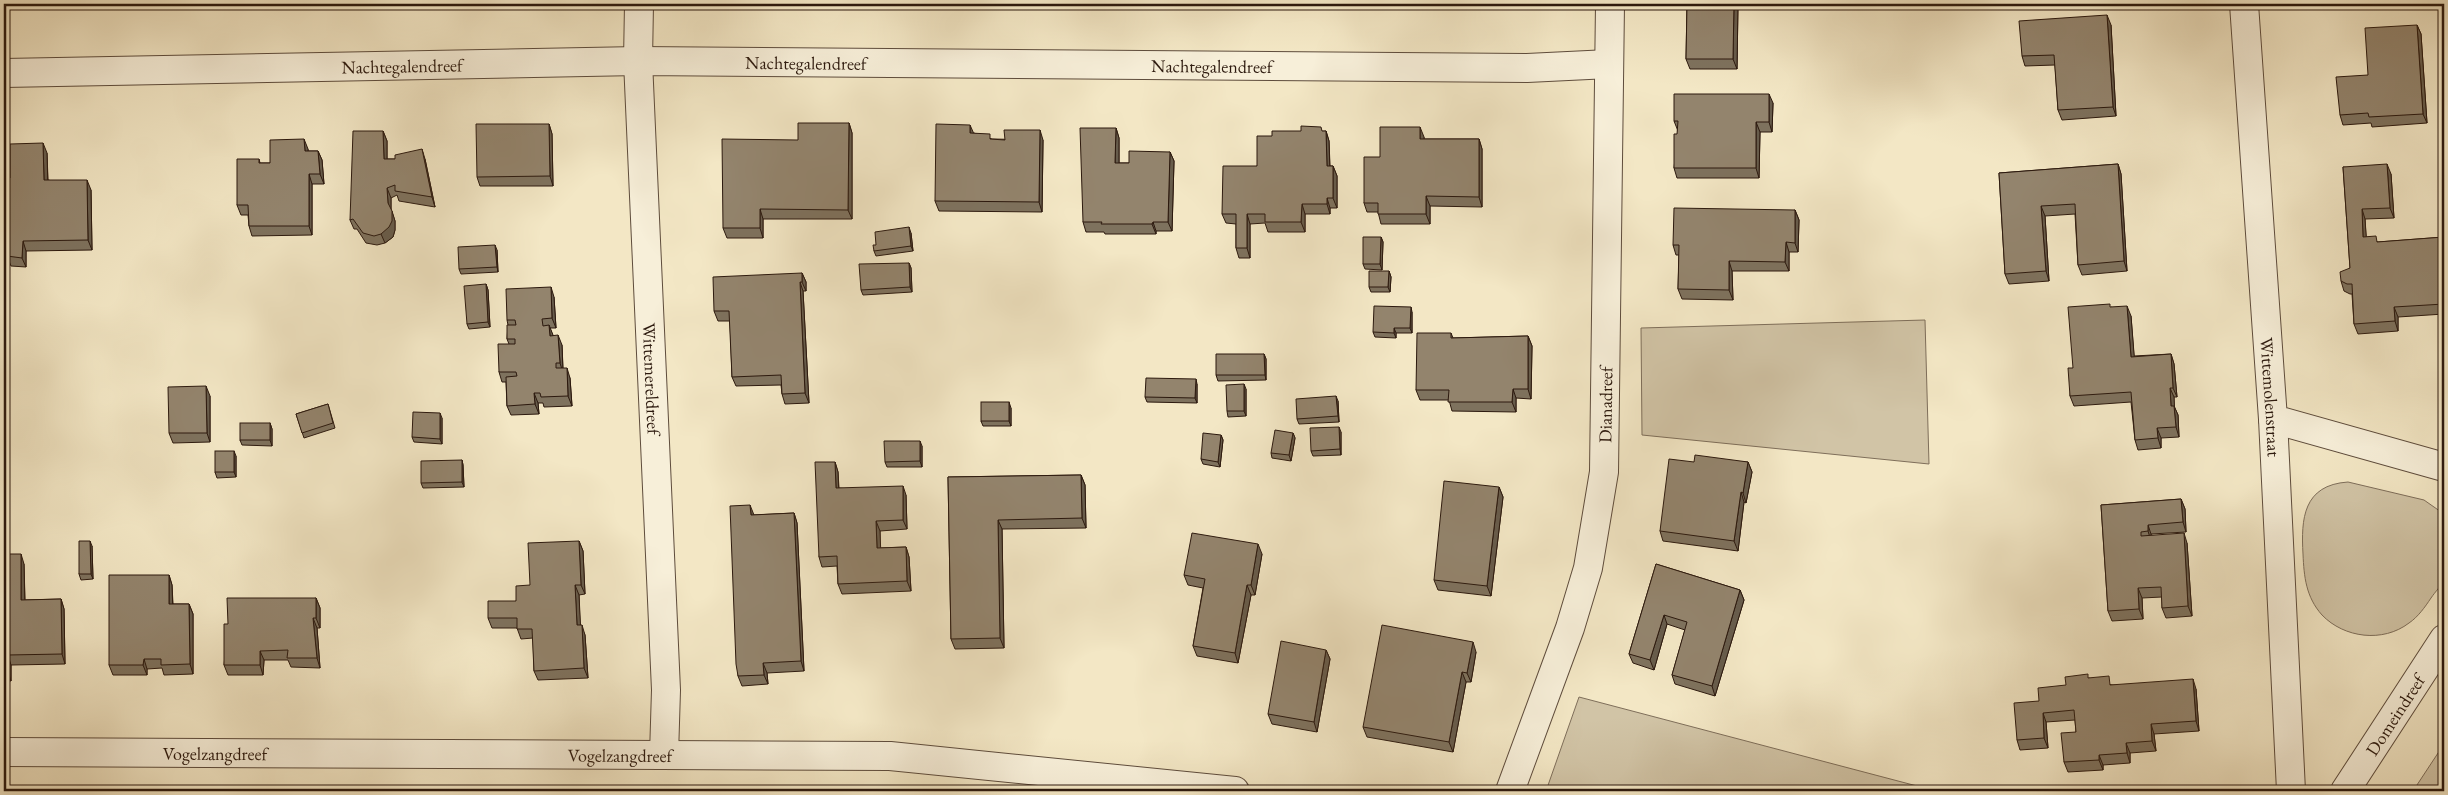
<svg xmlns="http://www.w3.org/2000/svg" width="2448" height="795" viewBox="0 0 2448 795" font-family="'EB Garamond',serif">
<rect width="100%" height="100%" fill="#f3e7c5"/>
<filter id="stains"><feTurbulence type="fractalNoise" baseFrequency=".004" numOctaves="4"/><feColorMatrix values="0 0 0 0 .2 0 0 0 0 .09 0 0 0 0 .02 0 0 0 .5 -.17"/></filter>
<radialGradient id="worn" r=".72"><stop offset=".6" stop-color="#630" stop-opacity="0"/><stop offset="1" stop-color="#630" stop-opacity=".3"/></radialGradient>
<g fill="#d1c4a6" stroke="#7e6e5a">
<path d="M1925,320L1929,464L1642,435L1641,328Z"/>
<path d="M2348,482L2424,500L2444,514C2444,527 2447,569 2444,579C2442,585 2435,592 2431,598C2425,607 2418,617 2409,623C2383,643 2344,638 2322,615C2306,597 2304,577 2303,554C2301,519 2303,485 2348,482Z"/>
<path d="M1579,697L1936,791H1546Z"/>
<path d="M2444,744V791H2413Z"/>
</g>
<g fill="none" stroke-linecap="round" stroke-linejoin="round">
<g stroke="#5e4c3c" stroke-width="30">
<g id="minor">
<path id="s1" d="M639,4L638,61L666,690L664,755"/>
<path id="s2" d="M2244,4L2273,419L2291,791"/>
<path id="s3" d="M4,73L638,61L1527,68L1609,64"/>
<path d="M2273,419L2444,467"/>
<path id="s4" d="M4,752L890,756L1235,791"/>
<path id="s5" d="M1510,791L1570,628L1588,568L1604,472L1610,4"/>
<path id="s6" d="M2345,791L2444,639"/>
</g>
</g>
<use href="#minor" stroke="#f7efd9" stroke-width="28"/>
</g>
<g fill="#7e725e" stroke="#2c190e">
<path d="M1687,4H1738L1737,69H1690L1686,59Z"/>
<path d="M2111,25L2116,116L2062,120L2058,110L2055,65L2025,66L2022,56Z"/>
<path d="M2417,25L2421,34L2427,123L2372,127L2371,123L2343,125L2340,115L2368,75Z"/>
<path d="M1773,103L1772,132H1760L1759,178H1677L1674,168L1678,131L1674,121Z"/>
<path d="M849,123L852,133V219H763V238H727L723,228L798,140Z"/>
<path d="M549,124L552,134L553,186H480L477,177Z"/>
<path d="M1116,128L1119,138V163H1129L1170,152L1174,161L1172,231H1156V234H1105L1104,232H1086L1083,222Z"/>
<path d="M383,131L387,141V159H425L435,207L399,201L397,195L391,198V209L395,221V230L393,237L385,243L377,245L366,243L357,229H354L350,220Z"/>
<path d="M1326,131L1329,141L1330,166H1333L1337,176V208H1330V214H1305V232H1268L1265,223L1250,224V258H1239L1236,248V224L1226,223L1222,214L1257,166L1272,136Z"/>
<path d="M974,133L992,139L1043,140L1042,212L939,211L935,201Z"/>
<path d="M1424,137V139H1479L1482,149V207L1430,206V224H1381L1378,212H1367L1364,203L1380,157Z"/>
<path d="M308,149V151H318L322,160L324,184H312V235L252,236L249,226L248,215H241L237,205L259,159L260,163H270Z"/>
<path d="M47,153L48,180L91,190L92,250L26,251V267L11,266L7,256L10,178Z"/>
<path d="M2118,164L2121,174L2127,271L2082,275L2078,265L2075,214L2045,216L2049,281L2009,284L2005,274L1999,173Z"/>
<path d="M2343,167L2391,174L2394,218L2365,219L2366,237L2378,242L2444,237V314L2398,317V331L2358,334L2354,324L2352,294H2350L2344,291L2341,281L2350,268Z"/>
<path d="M1795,210L1799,220L1798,252H1789V271H1732L1733,300L1682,299L1678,289L1679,255H1676L1673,245Z"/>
<path d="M911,233L913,251L876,256L874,251L876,245Z"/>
<path d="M1381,237L1383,242L1382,270L1365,269L1363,264Z"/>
<path d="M497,250L498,272L461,274L459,269Z"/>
<path d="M909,263L911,268L912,292L863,295L861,290Z"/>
<path d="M1389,271L1391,277L1390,292H1371L1369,287Z"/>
<path d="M802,273L806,282V291H803L809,403L785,404L782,394L781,385L736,386L732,377L730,321H718L714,311Z"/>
<path d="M486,284L488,290L490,327L469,329L467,324Z"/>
<path d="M554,297L556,328H550L553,336L562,345L563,368L570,378L572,406L544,407L543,403H538L539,414L511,415L507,406L506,382H502L499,372L509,344L507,339L508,325L507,320Z"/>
<path d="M2111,307L2131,316L2134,356L2171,354L2174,364L2177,397H2174V406L2178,415L2179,437L2161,438V448L2138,450L2135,440L2131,402L2074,406L2070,396L2073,368Z"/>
<path d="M1412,312V333H1396V338L1375,337L1373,332Z"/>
<path d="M1451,333L1453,338L1528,336L1532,346L1531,399L1516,398V412L1452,411L1449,400H1420L1416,390Z"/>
<path d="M1264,354L1266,359V380L1218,381L1216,375Z"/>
<path d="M1197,384V403L1147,402L1145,397Z"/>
<path d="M1246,389V416L1228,417L1227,411Z"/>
<path d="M210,396V442L173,443L169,433Z"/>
<path d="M1338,401L1339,422L1299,424L1297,419Z"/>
<path d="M328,404L335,428L304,438L296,414Z"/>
<path d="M1011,408V426H983L981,421Z"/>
<path d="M442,418V444L414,442L412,437Z"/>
<path d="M270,423L272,429V446L242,445L240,440Z"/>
<path d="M1341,432V455L1313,456L1311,451Z"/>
<path d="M1293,433L1295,438L1291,461L1272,458L1271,453Z"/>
<path d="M1221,435L1223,440L1220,467L1203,464L1201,459Z"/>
<path d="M922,446V467H887L885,462Z"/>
<path d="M236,456V477L217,478L215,472Z"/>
<path d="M462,460L463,465L464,487L423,488L421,483Z"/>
<path d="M835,462L838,472L839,488L906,495L907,529L880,531V548L906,547L909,557L911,591L842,594L838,584L837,566L822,567L819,557Z"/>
<path d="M1694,462H1748L1752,472L1746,503L1744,502L1738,551L1663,541L1660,531Z"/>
<path d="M1081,475L1085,485L1086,528L1002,529L1004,648L955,649L951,639L948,477Z"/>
<path d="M1499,487L1503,497L1491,596L1438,590L1434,580Z"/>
<path d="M2181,499L2185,509L2186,532L2151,534V535L2187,543L2192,616L2166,618L2162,608V597L2142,598L2143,619L2112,621L2108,611L2101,505Z"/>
<path d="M794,513L797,523L804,671L767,673L768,684L742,686L738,676L754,515Z"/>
<path d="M579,541L583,551L585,594L579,595L580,625L585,635L588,678L538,680L534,671L533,638L521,639L517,628H492L488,618L516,601L530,585Z"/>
<path d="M92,546L93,579L81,580L79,574Z"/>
<path d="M4,554L24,564L25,600L61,599L64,609L65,664L11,665V681H4Z"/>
<path d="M1262,554L1255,595H1251L1238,663L1197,656L1193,646L1203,588L1188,585L1184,575Z"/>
<path d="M1656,564L1740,590L1744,600L1715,696L1675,684L1672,675L1685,630L1667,624L1654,670L1633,663L1629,654Z"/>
<path d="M169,575L172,585L173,604H189L193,614V674L164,675L162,668L147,669V675H113L109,665Z"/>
<path d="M316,598L320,608V628H317L320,668L291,667L288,660H264L263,675H228L224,665L228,624Z"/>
<path d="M1326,650L1330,659L1317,732L1272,724L1268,714Z"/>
<path d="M1476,652L1471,682H1466L1453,752L1367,737L1363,727Z"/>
<path d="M2089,678L2112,685L2196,689L2199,731L2154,734L2156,751L2130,753V763L2103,765V770L2068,772L2064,762L2076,732L2075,720L2046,722L2048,748L2020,750L2017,740L2039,701Z"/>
</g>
<g fill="#675c4c" stroke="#2c190e">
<path d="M1734,4H1738L1737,69L1733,59Z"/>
<path d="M2107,15L2111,25L2116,116L2113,107Z"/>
<path d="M2417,25L2421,34L2427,123L2423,114Z"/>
<path d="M1769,94L1773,103L1772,132L1769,122Z"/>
<path d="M1756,122L1760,132L1759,178L1756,168Z"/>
<path d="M849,123L852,133V219L848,210Z"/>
<path d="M549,124L552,134L553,186L550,176Z"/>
<path d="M970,125L974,134L970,133Z"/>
<path d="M1420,127L1424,137V148L1420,139Z"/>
<path d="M1116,128L1119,138V173L1115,163Z"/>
<path d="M1040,130L1043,140L1042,212L1039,202Z"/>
<path d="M383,131L387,141V169L384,159Z"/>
<path d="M1326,131L1329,141L1330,175L1327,166Z"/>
<path d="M304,139L308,149V161L305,151Z"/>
<path d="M1479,139L1482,149V207L1479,197Z"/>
<path d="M43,143L47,153L48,190L44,180Z"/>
<path d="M422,149L425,159L435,207L432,197Z"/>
<path d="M318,151L322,160L324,184L320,174Z"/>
<path d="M1170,152L1174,161L1172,231L1168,222Z"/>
<path d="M2118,164L2121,174L2127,271L2124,261Z"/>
<path d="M2387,164L2391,174L2394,218L2390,208Z"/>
<path d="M1333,166L1337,176V208L1333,198Z"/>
<path d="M309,174L312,184V235L309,226Z"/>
<path d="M87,180L91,190L92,250L88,240Z"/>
<path d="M387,188L391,198V213L388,203Z"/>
<path d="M1426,196L1430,206V224L1426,214Z"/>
<path d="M1327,198L1330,208V214L1327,204Z"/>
<path d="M1302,204L1305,214V232L1301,222Z"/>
<path d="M2041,206L2045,216L2049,281L2046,271Z"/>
<path d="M760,209L763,219V238L760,228Z"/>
<path d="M2362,209L2365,219L2367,247L2363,237Z"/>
<path d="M1795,210L1799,220L1798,252L1795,243Z"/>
<path d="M392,211L395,221V230L393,237L385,243L381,234Z"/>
<path d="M1247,214L1250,224V258L1247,248Z"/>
<path d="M1153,222L1156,231V234L1152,224Z"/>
<path d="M909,227L911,233L913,251L911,246Z"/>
<path d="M1381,237L1383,242L1382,270L1380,264Z"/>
<path d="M23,241L26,251V267L22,258Z"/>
<path d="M1786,242L1789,252V271L1785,262Z"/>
<path d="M495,245L497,250L498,272L497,267Z"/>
<path d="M1729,261L1732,271L1733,300L1729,290Z"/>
<path d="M909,263L911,268L912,292L910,287Z"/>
<path d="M1389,271L1391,277L1390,292L1388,287Z"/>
<path d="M802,273L806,282V291L802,282Z"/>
<path d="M800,282L803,291L809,403L805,393Z"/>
<path d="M486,284L488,290L490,327L488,322Z"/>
<path d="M551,287L554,297L556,328L552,318Z"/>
<path d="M2127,306L2131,316L2135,366L2131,357Z"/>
<path d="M1411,307L1412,312V333L1410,328Z"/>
<path d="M2394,307L2398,317V331L2395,321Z"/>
<path d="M549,325L553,335V346L550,336Z"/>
<path d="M1394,328L1396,333V338L1394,333Z"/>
<path d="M558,335L562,345L563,373L560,363Z"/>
<path d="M1528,336L1532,346L1531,399L1528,389Z"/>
<path d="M1264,354L1266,359V380L1265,375Z"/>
<path d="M2171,354L2174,364L2177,397L2173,388Z"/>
<path d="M567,368L570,378L572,406L568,396Z"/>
<path d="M1196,379L1197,384V403L1195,398Z"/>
<path d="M1244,384L1246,389V416L1244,411Z"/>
<path d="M206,386L210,396V442L207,433Z"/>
<path d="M2170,388L2174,397L2175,416L2171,406Z"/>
<path d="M1513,389L1516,398V412L1512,402Z"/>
<path d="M534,393L538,403L539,414L535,404Z"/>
<path d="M1336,396L1338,401L1339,422L1338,416Z"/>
<path d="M1009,402L1011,408V426L1009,421Z"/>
<path d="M2174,406L2178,415L2179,437L2176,427Z"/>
<path d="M440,413L442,418V444L440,439Z"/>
<path d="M270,423L272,429V446L270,440Z"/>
<path d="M1339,427L1341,432V455L1340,449Z"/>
<path d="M2157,428L2161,438V448L2158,438Z"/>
<path d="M1293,433L1295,438L1291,461L1289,455Z"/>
<path d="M1221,435L1223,440L1220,467L1218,462Z"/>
<path d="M920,441L922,446V467L920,461Z"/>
<path d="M234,451L236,456V477L234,472Z"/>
<path d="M462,460L463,465L464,487L462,482Z"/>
<path d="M835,462L838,472L839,498L836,488Z"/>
<path d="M1748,462L1752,472L1746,503L1743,493Z"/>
<path d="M1081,475L1085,485L1086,528L1082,518Z"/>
<path d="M903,486L906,495L907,529L903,520Z"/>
<path d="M1499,487L1503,497L1491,596L1487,586Z"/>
<path d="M1741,492L1744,502L1738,551L1734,541Z"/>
<path d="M2181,499L2185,509L2186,532L2183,522Z"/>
<path d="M750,505L754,515V525L751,515Z"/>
<path d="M794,513L797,523L804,671L801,661Z"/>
<path d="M998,520L1002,529L1004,648L1000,638Z"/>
<path d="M876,521L880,531L881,558L877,548Z"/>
<path d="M2148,525L2151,534V541L2148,531Z"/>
<path d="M2184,533L2187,543L2192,616L2188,606Z"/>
<path d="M90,541L92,546L93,579L91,574Z"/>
<path d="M579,541L583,551L585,594L581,585Z"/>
<path d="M1258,544L1262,554L1255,595L1251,585Z"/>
<path d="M906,547L909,557L911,591L907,581Z"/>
<path d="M21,554L24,564L25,610L21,600Z"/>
<path d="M169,575L172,585L173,614L169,604Z"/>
<path d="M575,585L579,595L581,635L577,625Z"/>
<path d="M1247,585L1251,595L1238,663L1235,653Z"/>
<path d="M2138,588L2142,598L2143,619L2139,609Z"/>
<path d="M1740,590L1744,600L1715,696L1712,686Z"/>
<path d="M316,598L320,608V628L316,618Z"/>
<path d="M61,599L64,609L65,664L62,654Z"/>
<path d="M189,604L193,614V674L190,664Z"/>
<path d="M1664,615L1667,624L1654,670L1650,660Z"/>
<path d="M313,618L317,628L320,668L317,658Z"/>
<path d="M582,625L585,635L588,678L584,668Z"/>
<path d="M1473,642L1476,652L1471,682L1467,673Z"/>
<path d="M1326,650L1330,659L1317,732L1314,722Z"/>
<path d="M260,651L264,660L263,675L260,665Z"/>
<path d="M8,655L11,665V681L8,671Z"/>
<path d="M144,659L147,669V675L143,665Z"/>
<path d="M763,663L767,673L768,684L764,675Z"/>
<path d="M1462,672L1466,682L1453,752L1449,742Z"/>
<path d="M2193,679L2196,689L2199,731L2196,721Z"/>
<path d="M2043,713L2046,722L2048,748L2044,738Z"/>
<path d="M2151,724L2154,734L2156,751L2152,741Z"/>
<path d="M2126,743L2130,753V763L2127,753Z"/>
<path d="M2099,755L2103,765V770L2099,760Z"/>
</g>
<g fill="#93846d" stroke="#2c190e">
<path d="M1687,4H1734L1733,59H1686Z"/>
<path d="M2107,15L2113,107L2058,110L2054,55L2022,56L2019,21Z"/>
<path d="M2417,25L2423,114L2369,117L2368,113L2340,115L2336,77L2368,75L2365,28Z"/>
<path d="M1674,94H1769V122H1756V168H1674V134H1677L1678,121H1674Z"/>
<path d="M798,123H849L848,210L760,209V228H723L722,139L798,140Z"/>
<path d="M476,124H549L550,176L477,177Z"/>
<path d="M936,124L970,125V133L990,134V139L1005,140L1004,130H1040L1039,202L935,201Z"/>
<path d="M1301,126L1321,127L1322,131H1326L1327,166H1333V198H1327V204H1302L1301,222H1265V214H1247V248H1236V214H1222L1223,166H1257V136H1272V131H1301Z"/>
<path d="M1380,127H1420V139H1479V197L1426,196V214H1378V203H1364V157H1380Z"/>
<path d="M1080,128H1116L1115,163H1129V151L1170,152L1168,222H1153L1152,224H1101L1102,222H1083Z"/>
<path d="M353,131H383L384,159H395V155L422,149L432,197L395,191V185L387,188L388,203L392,211V221L389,227L381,234L374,236L363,233L353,219L350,220Z"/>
<path d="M304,139L305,151H318L320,174H309V226H249L248,205H237V159H259V163H270V140Z"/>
<path d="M43,143L44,180H87L88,240L23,241L22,258L7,256L6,178H10V144Z"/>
<path d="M2118,164L2124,261L2078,265L2075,204L2041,206L2046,271L2005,274L1999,173Z"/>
<path d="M2387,164L2390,208L2362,209L2363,237L2376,236L2377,242L2444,237V304L2394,307L2395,321L2354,324L2352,284H2347L2341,281L2340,272L2350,268L2343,167Z"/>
<path d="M1674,208L1795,210V243L1786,242L1785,262L1729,261V290L1678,289L1679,245H1673Z"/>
<path d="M909,227L911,246L874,251L873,245H876L875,232Z"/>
<path d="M1363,237H1381L1380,264H1363Z"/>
<path d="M495,245L497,267L459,269L458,247Z"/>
<path d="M909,263L910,287L861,290L859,264Z"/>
<path d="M1369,271H1389L1388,287H1369Z"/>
<path d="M802,273V282H800L805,393L782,394L781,375L732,377L729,311H714L713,277Z"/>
<path d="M486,284L488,322L467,324L464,286Z"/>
<path d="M551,287L552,318L542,319L543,326L549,325L550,336L558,335L560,363H556V368H567L568,396L541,397L540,393H534L535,404L507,406L506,377L517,376L516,372H499L498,344H515V339H507V325H516L515,320H507L506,289Z"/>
<path d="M2110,304V307L2127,306L2131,357L2171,354L2173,388H2170L2171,406H2174L2176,427L2157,428L2158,438L2135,440L2131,392L2070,396L2068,368H2073L2068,307Z"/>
<path d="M1374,306L1411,307L1410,328H1394V333L1373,332Z"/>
<path d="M1417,333H1451V338L1528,336V389H1513L1512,402H1448L1449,390H1416Z"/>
<path d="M1216,354H1264L1265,375H1216Z"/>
<path d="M1146,378L1196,379L1195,398L1145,397Z"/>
<path d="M1244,384V411H1227L1226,385Z"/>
<path d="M206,386L207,433H169L168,387Z"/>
<path d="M1336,396L1338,416L1297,419L1296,399Z"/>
<rect x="981" y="402" width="28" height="19"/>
<path d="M328,404L333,423L302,433L296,414Z"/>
<path d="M413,412L440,413V439L412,437Z"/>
<rect x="240" y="423" width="30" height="17"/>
<path d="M1339,427L1340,449L1311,451L1310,428Z"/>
<path d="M1275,430L1293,433L1289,455L1271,453Z"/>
<path d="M1203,433L1221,435L1218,462L1201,459Z"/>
<path d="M884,441H920V461L885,462Z"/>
<rect x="215" y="451" width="19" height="21"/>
<path d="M1695,455L1748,462L1743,493L1741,492L1734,541L1660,531L1669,459L1694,462Z"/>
<path d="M462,460V482L421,483V461Z"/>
<path d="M815,462H835L836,488L903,486V520L876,521L877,548L906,547L907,581L838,584L837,556L819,557Z"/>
<path d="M1081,475L1082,518L998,520L1000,638L951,639L948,477Z"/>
<path d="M1444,481L1499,487L1487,586L1434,580Z"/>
<path d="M2181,499L2183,522L2148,525V531L2141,532V536L2184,533L2188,606L2162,608L2161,587L2138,588L2139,609L2108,611L2101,505Z"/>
<path d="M750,505L751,515L794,513L801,661L763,663L764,675L738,676L736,664L730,506Z"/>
<path d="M1192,533L1258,544L1251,585H1247L1235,653L1193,646L1205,579L1184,575Z"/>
<path d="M79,541H90L91,574H79Z"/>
<path d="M579,541L581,585H575L576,604L577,625H582L584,668L534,671L532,629H517V618H488V601H516V586L530,585L528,543Z"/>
<path d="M4,554H21V600L61,599L62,654L8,655V671L4,672Z"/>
<path d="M1656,564L1740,590L1712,686L1672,675L1687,622L1664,615L1650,660L1629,654Z"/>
<path d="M109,575H169V604H189L190,664L161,665V659H144L143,665H109Z"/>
<path d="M227,598H316V618H313L317,658H287L288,650L260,651V665H224V624H228Z"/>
<path d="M1382,625L1473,642L1467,673L1462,672L1449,742L1363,727Z"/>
<path d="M1281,641L1326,650L1314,722L1268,714Z"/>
<path d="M2088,674V678L2109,676L2110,685L2193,679L2196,721L2151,724L2152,741L2126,743L2127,753L2099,755V760L2064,762L2061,733L2076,732L2074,710L2043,713L2044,738L2017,740L2014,703L2039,701L2038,688L2066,685L2065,677Z"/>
</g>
<g text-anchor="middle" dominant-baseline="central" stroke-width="4" stroke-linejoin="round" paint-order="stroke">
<g font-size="18" fill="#2c190e" stroke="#f7efd9">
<text stroke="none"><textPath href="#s3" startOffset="802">Nachtegalendreef</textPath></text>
<text stroke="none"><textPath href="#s3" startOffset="1208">Nachtegalendreef</textPath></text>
<text stroke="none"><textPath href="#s3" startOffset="398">Nachtegalendreef</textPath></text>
<text stroke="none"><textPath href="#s1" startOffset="375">Wittemereldreef</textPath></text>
<text stroke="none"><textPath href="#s2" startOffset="394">Wittemolenstraat</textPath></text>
<text stroke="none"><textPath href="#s5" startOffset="401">Dianadreef</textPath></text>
<text stroke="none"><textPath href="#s6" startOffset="91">Domeindreef</textPath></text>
<text stroke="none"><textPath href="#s4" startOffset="211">Vogelzangdreef</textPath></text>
<text stroke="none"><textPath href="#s4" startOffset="616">Vogelzangdreef</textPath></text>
</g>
</g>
<rect width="2448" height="795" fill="none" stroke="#f3e7c5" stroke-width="20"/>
<rect x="5" y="5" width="2438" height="785" fill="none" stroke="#2c190e" stroke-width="2.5"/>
<rect x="10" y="10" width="2428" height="775" fill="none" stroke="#2c190e"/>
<rect width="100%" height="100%" filter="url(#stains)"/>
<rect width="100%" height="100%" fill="url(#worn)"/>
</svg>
